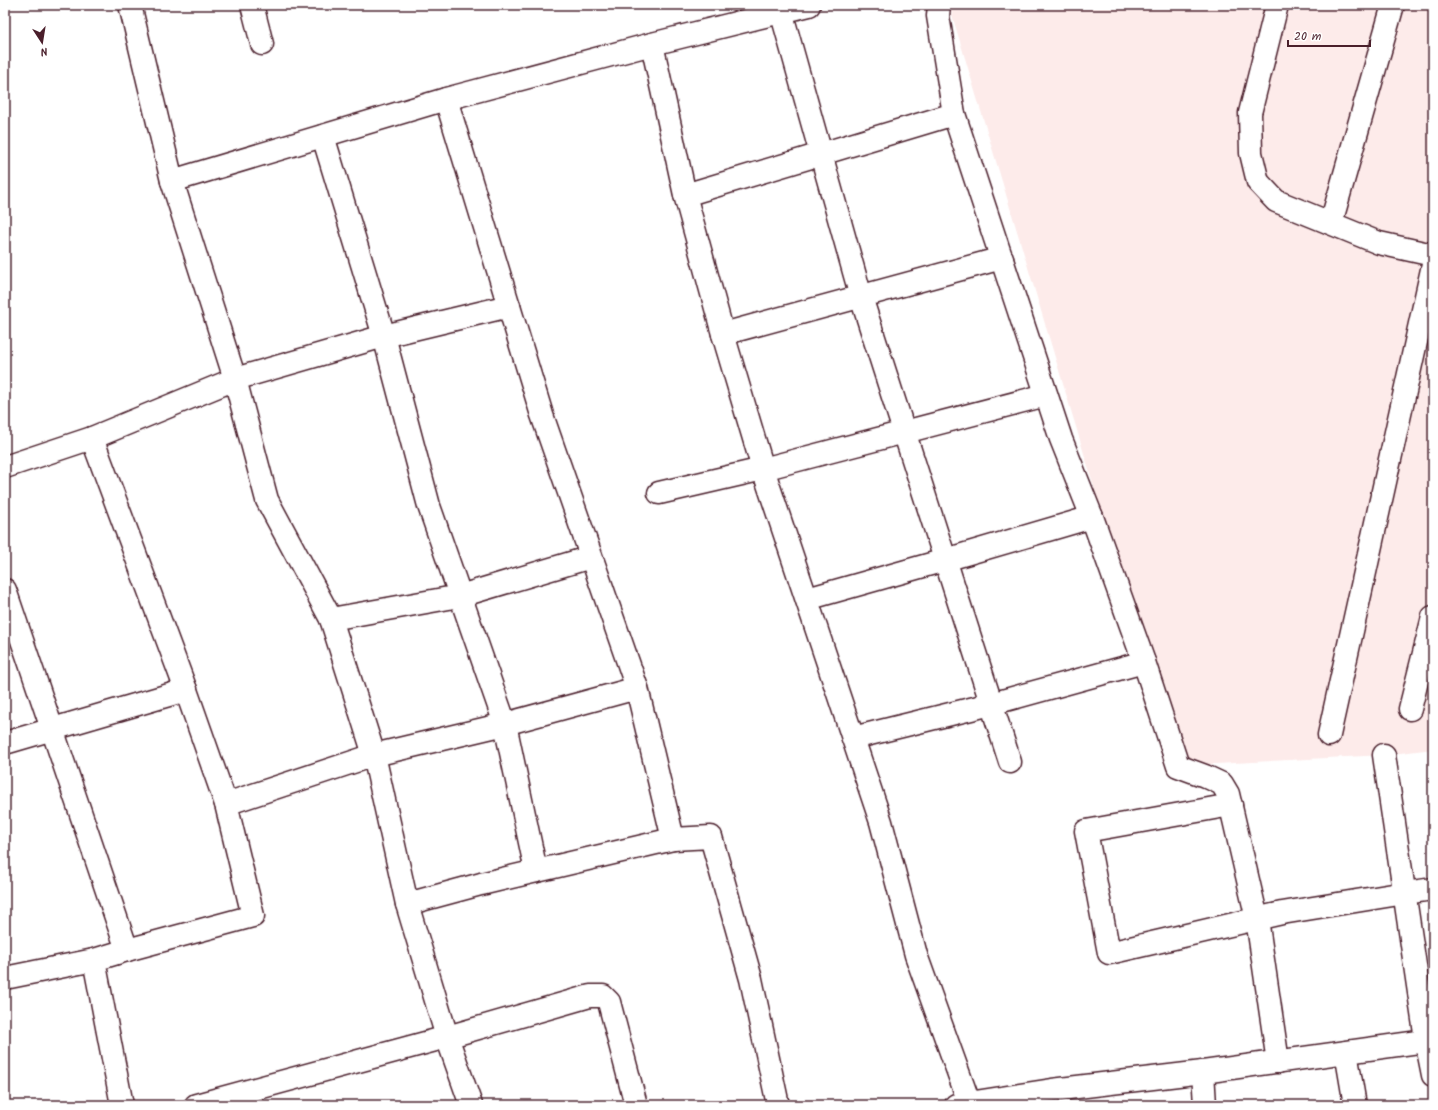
<svg xmlns="http://www.w3.org/2000/svg" width="1438" height="1110" viewBox="0 0 1438 1110" font-family="Kalam,sans-serif">
<rect width="100%" height="100%" fill="#fff"/>
<filter id="ink" filterUnits="userSpaceOnUse"><feTurbulence type="fractalNoise" baseFrequency=".025" numOctaves="2"/><feDisplacementMap in="SourceGraphic" scale="8" xChannelSelector="R" yChannelSelector="G"/><feConvolveMatrix kernelMatrix="1 2 1 2 8 2 1 2 1" color-interpolation-filters="sRGB"/></filter>
<g filter="url(#ink)">
<path fill="#fdebea" d="M949,5H1433V749L1384,755L1178,766Z"/>
<g fill="none" stroke-linecap="round" stroke-linejoin="round">
<g stroke="#4a1f2b" stroke-width="25">
<g id="minor">
<path d="M130,5L172,181L235,379L267,500L331,619L374,755L407,904L447,1037L471,1105"/>
<path d="M252,5L262,44"/>
<path d="M939,5L938,16L954,114L1061,439L1092,517L1144,662L1178,766L1205,776L1222,784L1228,794L1257,919L1278,1062"/>
<path d="M1277,5L1250,113L1251,153L1258,182L1276,201L1379,243L1433,255"/>
<path d="M781,11L861,297L1010,762"/>
<path d="M652,44L685,195"/>
<path d="M446,99L542,415L637,688L673,839L711,837L751,979L778,1105"/>
<path d="M954,114L685,195L723,334L763,469L881,822L916,955L970,1105"/>
<path d="M323,136L384,336L429,506L505,724L536,871"/>
<path d="M172,181L446,99L652,44L809,5"/>
<path d="M1331,223L1393,5"/>
<path d="M723,334L1002,258"/>
<path d="M92,438L235,379L384,336L509,306"/>
<path d="M5,467L92,438L186,690L226,804L253,916L127,950L94,960L122,1105"/>
<path d="M659,493L763,469L1046,395"/>
<path d="M5,590L127,950"/>
<path d="M807,599L945,560L1092,517"/>
<path d="M331,619L460,596L591,557"/>
<path d="M1410,709L1433,617"/>
<path d="M1329,735L1433,265"/>
<path d="M853,738L991,704L1144,662"/>
<path d="M5,743L186,690"/>
<path d="M1384,755L1426,1040L1433,1075"/>
<path d="M226,804L374,755L505,724L637,688"/>
<path d="M1231,805L1086,831L1109,953L1282,913L1405,893L1433,889"/>
<path d="M407,904L481,884L673,839"/>
<path d="M5,978L94,960"/>
<path d="M1346,1052L1355,1105"/>
<path d="M1203,1072L1205,1105"/>
<path d="M196,1105L447,1037L590,996H603L609,1002L636,1105"/>
<path d="M956,1105L1052,1090L1203,1072L1433,1040"/>
</g>
</g>
<use href="#minor" stroke="#fff" stroke-width="22"/>
</g>
</g>
<rect width="1438" height="1110" fill="none" stroke="#fff" stroke-width="20"/>
<rect x="10" y="10" width="1418" height="1090" fill="none" stroke="#4a1f2b" stroke-width="1.5" filter="url(#ink)"/>
<g transform="translate(42 42) rotate(168)" stroke="#ffffff" stroke-width="3" paint-order="stroke">
<path d="M0-3L7 15L0 10L-7 15Z" fill="#4a1f2b"/>
<text y="-6" font-size="11" font-weight="bold" text-anchor="middle" fill="#4a1f2b">N</text>
</g>
<path d="M1288 40v6h82v-6" fill="none" stroke="#4a1f2b" stroke-width="2"/>
<text x="1294" y="40" font-size="12" fill="#4a1f2b" stroke="#ffffff" stroke-width="3" paint-order="stroke">20 m</text>
</svg>
